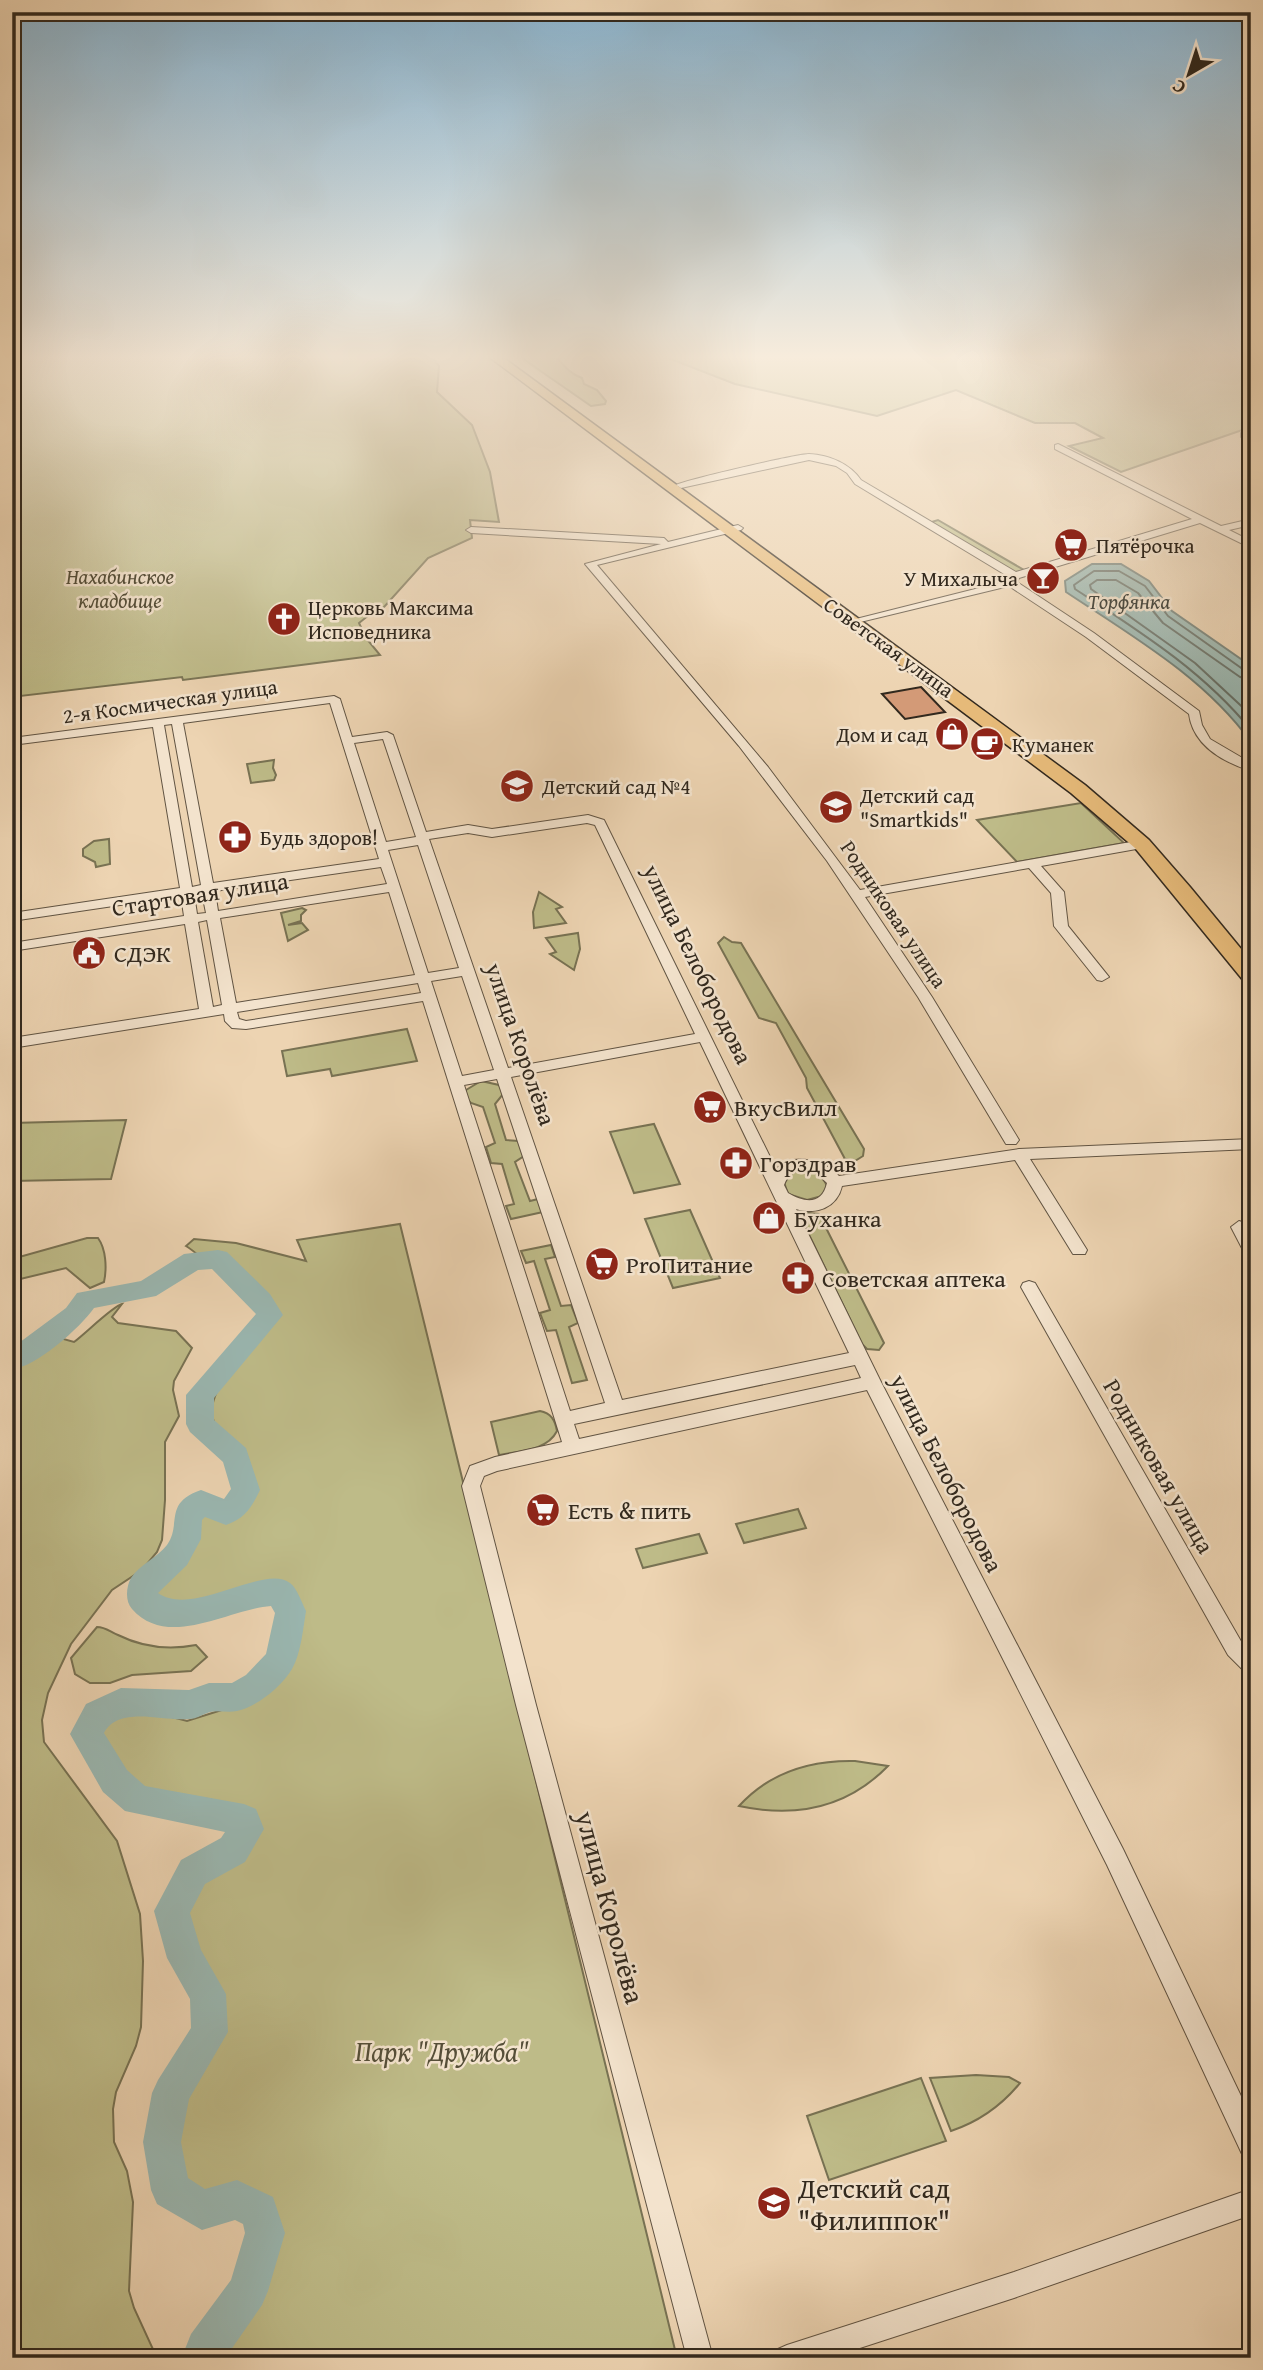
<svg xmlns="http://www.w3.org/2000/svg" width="1263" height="2370" viewBox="0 0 1263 2370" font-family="'Gentium Book Plus',serif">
<rect width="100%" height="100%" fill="#edd4b2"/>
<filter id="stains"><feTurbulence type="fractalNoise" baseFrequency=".00286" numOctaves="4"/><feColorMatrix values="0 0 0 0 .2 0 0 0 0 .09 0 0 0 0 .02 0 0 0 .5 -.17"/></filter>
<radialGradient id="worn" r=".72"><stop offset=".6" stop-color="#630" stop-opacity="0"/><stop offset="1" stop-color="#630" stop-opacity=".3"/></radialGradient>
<g fill="#bebb88" stroke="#787253" stroke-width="2">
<path d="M12,356H431L439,366L437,392L472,425L490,472L499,522L470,520L472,538L428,558L376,616L369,615L359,623L366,638L380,655L183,680L182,677L12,697Z"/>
<path d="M519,356C531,355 551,352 560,361C566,368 571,374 582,378L584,384L597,390L606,401L605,404L591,406Z"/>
<path d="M663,356H1251V427L1121,472L1069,446L1103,438L1075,423H1035L956,390L877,416L735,384Z"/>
<path d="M938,520L1024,570L1013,573L928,523Z"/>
<path d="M274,760L273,768L276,775L274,780L251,783L247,764Z"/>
<path d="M1081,803L1124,843L1017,862L977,820Z"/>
<path d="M109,839L110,864L96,867L95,862L83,856V849L94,841Z"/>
<path d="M539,892L562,907L556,909L566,923L534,928L533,912Z"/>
<path d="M302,908L306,910L301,915V921L288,925L302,923L308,930L288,941L281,913Z"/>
<path d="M578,933L580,949L574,970L550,954L556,952L546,938Z"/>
<path d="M724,937L732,942L741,943L864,1149L863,1156L855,1161L845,1159L807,1088L806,1078L776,1023L759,1018L718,943Z"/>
<path d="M407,1029L417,1061L332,1076L330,1069L287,1076L282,1051Z"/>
<path d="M481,1081L499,1085L504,1093L495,1104L506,1140L519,1141L524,1156L515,1162L530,1201L538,1199L543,1212L511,1219L506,1206L514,1204L502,1164L491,1163L486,1147L495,1143L483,1107L471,1103L465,1097L466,1090Z"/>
<path d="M126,1120L111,1179L12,1181V1123Z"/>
<path d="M654,1124L680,1184L634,1193L610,1132Z"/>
<path d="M799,1170C811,1170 825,1174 827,1188L822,1196L807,1200L788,1194L784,1182L792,1173Z"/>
<path d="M690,1210L720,1278L673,1288L645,1219Z"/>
<path d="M798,1212L819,1214L884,1343L879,1350L867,1349L862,1344Z"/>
<path d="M400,1224L677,2358H223C218,2331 259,2298 269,2273C277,2255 274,2232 273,2213C249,2193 237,2191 206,2195L186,2180L174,2158L173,2131L191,2081L216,2035L219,2011L216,1988L207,1967L191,1952L184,1932V1909L196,1887L250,1834L249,1814C236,1809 222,1801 208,1799C190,1797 160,1800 144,1794C124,1786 112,1751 97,1736L106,1717L127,1712L168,1716L187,1721L228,1708L247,1698L288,1643L280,1587C243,1578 237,1600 206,1607C188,1611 167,1608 151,1602L150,1586L193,1547L191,1530L199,1514C220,1516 233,1514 250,1501C262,1430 169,1444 237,1361C249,1347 256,1332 271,1319C271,1287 234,1283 212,1267C203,1260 196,1252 186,1246L194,1239L236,1243L306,1261L297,1240Z"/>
<path d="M87,1238H98C106,1249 107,1268 104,1282L90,1288L66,1268L12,1281V1259Z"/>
<path d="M551,1245L555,1257L545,1259L561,1306L571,1305L578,1323L569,1327L587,1380L572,1383L556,1330L547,1331L540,1313L550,1310L534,1261L526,1263L521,1251Z"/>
<path d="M122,1304L112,1317L118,1323L176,1331L192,1348L174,1381L173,1390L179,1416L165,1442V1500L162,1540L157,1552L142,1570L112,1590L71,1644L48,1693L42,1720L44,1742L117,1841L140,1914L143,1961L141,2027L136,2046L116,2092L113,2109L114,2142L127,2171L133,2202L129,2291L134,2308L157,2358H12V1367L37,1356L60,1338L74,1342C86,1333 113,1306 122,1304Z"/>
<path d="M540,1411C551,1413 555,1420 557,1431C547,1451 519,1451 499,1455L491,1422Z"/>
<path d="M798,1509L806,1528L744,1543L736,1524Z"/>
<path d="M699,1534L707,1553L643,1568L636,1549Z"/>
<path d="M97,1627C106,1627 110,1632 118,1635C142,1647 170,1650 196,1645L207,1657L191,1671L132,1675L110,1683H90L75,1674L71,1658Z"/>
<path d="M855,1761L888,1766C847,1808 795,1818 739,1806C770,1772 810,1760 855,1761Z"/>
<path d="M976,2075L1009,2077L1020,2083C1002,2105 978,2122 951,2131L930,2078Z"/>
<path d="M921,2078L946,2141L829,2180L807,2116Z"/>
</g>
<path fill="#9ab7b1" stroke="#707e76" stroke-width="2" d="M1092,564H1121L1149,581L1172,611L1251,666V742C1204,677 1132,636 1066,592L1065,581Z"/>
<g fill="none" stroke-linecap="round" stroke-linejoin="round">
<g stroke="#667068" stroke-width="2">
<path d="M1251,671L1244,670L1168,616L1145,586L1119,571H1094L1074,585L1075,589C1139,631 1202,670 1251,730"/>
<path d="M1251,680L1240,677L1163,623L1138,593L1116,580H1097L1090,585L1091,589L1195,663L1251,715"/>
</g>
<path fill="#9ab7b1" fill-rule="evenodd" d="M218,1250L227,1252L270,1294L283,1315L214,1398V1420L246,1448L260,1490C252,1507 245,1519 226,1525L205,1517L202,1520L201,1539L187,1565L158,1593C193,1618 264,1563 290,1583C297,1588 302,1603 306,1611C303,1629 301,1653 292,1669C281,1687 258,1706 237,1711C228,1713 218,1710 210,1712C203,1714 197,1719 189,1719C163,1722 119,1705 104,1733L127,1770L145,1786L244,1804L256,1809L264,1829L245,1862L205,1884L190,1913L201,1950L226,1994L228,2032L189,2099L181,2142L188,2178L205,2189L237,2180L273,2197L285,2233L268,2291L262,2305L228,2354L229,2358H187L185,2349L191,2334L231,2280L245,2233L243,2224L235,2220L202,2230L157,2204L151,2190L143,2142L152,2093L158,2080L191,2028L190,1999L167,1958L154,1911L181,1860L221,1838L225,1832L125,1811L103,1792L70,1734L86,1704L121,1688L189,1690L209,1683H232L246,1675L266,1654L275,1613L271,1606C229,1609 168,1650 132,1609C125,1601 126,1587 131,1578C139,1565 157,1558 167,1545C182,1524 163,1503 201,1490L224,1499L231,1489L223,1462L190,1432L186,1424V1395L256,1314L212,1269L198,1270L156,1296L94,1308C81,1327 35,1368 12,1369V1348L66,1308L77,1293L141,1281L184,1254Z"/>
</g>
<path fill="#d39a77" stroke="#32291e" stroke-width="2" d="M921,687L945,712L905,719L882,694Z"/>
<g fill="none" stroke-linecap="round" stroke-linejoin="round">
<g stroke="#615443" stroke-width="2">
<g id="street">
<path d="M1244,432L1251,435V441L1241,437V433Z"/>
<path d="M1058,444L1221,526L1251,519V525L1229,530L1251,541V548L1200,523L1019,578L1017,582L1094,633L1199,711L1202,725L1210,739L1251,763V771C1223,762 1193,745 1189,714L1086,637L1009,586L852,624V620L1007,581L1009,577L855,484L847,473L836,466L809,460L681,488L676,485C685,480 797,454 809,454C830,455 850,464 861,480L1016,572L1192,519L1055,449V445Z"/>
<path d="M738,525L743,528L741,530L597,565L768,767L860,890L1142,840L1148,844L1142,848L1041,866L1064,892L1068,926L1109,977L1102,981L1097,980L1054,926L1051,893L1029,868L865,897L932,997L1019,1140L1016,1144H1006L918,997L827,861L739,746L585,564L661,544L471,533L466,530L471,527L664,538L668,542Z"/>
<path d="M334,696L340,699L352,737L387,732L393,735L426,832L468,825L492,829L588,815L604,820L776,1169C793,1153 824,1159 839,1176L1019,1149L1251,1139V1149L1030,1159L1087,1250L1085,1254H1073L1015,1160L842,1186C837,1208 816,1215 796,1209L881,1382L1123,1849L1251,2117V2157L1242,2154L1107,1865L867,1390L497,1471L484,1476L480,1486L536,1705L713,2358H687L516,1705L462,1486L470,1466L495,1457L562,1442L423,1001L246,1029L232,1028L225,1021L224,1014L12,1048V1038L199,1009L185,924L12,951V943L184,916L181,896L12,921V913L180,888L153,727L12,745V738ZM330,703L379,859L213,883L183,723ZM172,724L201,885L192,887L164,725ZM383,739L416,837L386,842L354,743ZM587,823L595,825L695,1034L508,1068L429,839L468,833L492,837ZM418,845L459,968L428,973L388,850ZM381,867L387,884L218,911L215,891ZM389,892L415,975L236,1003L220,918ZM202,893L206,913L197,914L194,894ZM207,920L222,1005L213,1007L198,922ZM462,976L494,1070L462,1076L431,981ZM418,983L421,993L246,1021L239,1019L237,1012ZM700,1042L849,1353L622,1400L511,1077ZM497,1079L605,1403L570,1411L464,1085ZM803,1170L816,1173L827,1183C822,1205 805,1203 788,1193L784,1185C788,1175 792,1171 803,1170ZM855,1365L861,1378L579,1439L574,1424Z"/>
<path d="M1239,1221L1245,1223L1251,1234V1256L1245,1254L1231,1227Z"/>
<path d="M1029,1281L1035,1283L1242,1643L1251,1651V1674L1244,1671L1228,1655L1021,1287L1023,1283Z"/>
<path d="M1251,2189V2215L1014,2298L829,2358H774L778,2349L787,2345L1014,2272Z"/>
</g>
</g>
<g stroke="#32291e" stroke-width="3">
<path id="primary" d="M488,356H501L1085,785L1149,840L1190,887L1251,961V981L1243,980L1135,848L1071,793Z"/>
</g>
<use href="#street" fill="#f3e3cd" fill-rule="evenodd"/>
<use href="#primary" fill="#e6ba79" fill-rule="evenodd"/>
</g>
<linearGradient id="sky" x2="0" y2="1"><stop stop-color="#89b5d2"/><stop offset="0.52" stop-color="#f7ecdc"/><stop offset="1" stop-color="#f7ecdc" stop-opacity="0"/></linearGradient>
<rect width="1263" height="687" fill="url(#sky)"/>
<defs>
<g id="supermarket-disc" transform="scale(1.75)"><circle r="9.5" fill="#8f2418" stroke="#f3e3cd"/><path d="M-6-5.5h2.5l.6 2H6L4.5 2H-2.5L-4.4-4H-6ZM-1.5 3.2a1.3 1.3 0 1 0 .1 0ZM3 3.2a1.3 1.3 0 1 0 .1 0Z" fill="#fff"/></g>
<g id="bar-disc" transform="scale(1.75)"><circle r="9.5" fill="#8f2418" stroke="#f3e3cd"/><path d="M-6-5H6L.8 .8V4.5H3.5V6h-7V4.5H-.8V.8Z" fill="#fff"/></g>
<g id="church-disc" transform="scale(1.75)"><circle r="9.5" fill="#8f2418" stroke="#f3e3cd"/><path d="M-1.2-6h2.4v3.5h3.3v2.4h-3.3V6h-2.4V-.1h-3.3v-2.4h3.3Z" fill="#fff"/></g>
<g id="shop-disc" transform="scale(1.75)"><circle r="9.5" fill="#8f2418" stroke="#f3e3cd"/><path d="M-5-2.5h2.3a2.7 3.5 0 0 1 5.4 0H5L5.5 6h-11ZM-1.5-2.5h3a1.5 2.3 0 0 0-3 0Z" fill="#fff"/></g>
<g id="cafe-disc" transform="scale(1.75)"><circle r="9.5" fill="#8f2418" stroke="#f3e3cd"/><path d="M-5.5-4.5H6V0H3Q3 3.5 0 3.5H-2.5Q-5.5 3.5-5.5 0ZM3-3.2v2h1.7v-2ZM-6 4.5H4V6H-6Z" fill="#fff"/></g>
<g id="school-disc" transform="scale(1.75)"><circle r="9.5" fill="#8f2418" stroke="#f3e3cd"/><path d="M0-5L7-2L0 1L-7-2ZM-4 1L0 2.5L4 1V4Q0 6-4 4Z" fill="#fff"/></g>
<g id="pharmacy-disc" transform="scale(1.75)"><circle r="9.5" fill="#8f2418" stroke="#f3e3cd"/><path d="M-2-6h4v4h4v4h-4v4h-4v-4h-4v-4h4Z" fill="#fff"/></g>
<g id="civic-disc" transform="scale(1.75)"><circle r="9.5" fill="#8f2418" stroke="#f3e3cd"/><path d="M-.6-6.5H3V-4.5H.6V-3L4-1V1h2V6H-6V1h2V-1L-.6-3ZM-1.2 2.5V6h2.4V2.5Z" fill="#fff"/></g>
</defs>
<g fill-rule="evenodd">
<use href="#supermarket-disc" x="1071" y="545"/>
<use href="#bar-disc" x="1043" y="578"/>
<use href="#church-disc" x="284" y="619"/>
<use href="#shop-disc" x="952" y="734"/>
<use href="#cafe-disc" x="987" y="744"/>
<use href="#school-disc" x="517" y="786"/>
<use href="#school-disc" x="836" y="807"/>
<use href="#pharmacy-disc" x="235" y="837"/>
<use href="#civic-disc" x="89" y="953"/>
<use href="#supermarket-disc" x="710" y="1107"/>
<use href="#pharmacy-disc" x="736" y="1163"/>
<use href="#shop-disc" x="769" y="1218"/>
<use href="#supermarket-disc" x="602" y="1264"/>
<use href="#pharmacy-disc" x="798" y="1278"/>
<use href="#supermarket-disc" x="543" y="1510"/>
<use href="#school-disc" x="774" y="2203"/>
</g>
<g text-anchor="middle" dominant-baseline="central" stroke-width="5" stroke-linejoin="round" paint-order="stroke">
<g font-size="21" fill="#32291e" stroke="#f3e3cd" text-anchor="start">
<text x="1096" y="545">Пятёрочка</text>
<text x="1018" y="578" text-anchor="end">У Михалыча</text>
<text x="308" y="607">Церковь Максима<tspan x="308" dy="24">Исповедника</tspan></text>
<text x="928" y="734" text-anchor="end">Дом и сад</text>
<text x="1012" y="744">Куманек</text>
<text x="542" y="786">Детский сад №4</text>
<text x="860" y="795">Детский сад<tspan x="860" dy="24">"Smartkids"</tspan></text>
<text x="260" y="837">Будь здоров!</text>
</g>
<g font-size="21" font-style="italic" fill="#554e38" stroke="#f3e3cd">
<text x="120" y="576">Нахабинское<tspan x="120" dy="24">кладбище</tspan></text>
</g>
<g font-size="21" font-style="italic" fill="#4c4c43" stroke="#f3e3cd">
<text x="1129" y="601">Торфянка</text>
</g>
<g font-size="21" fill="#32291e" stroke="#f3e3cd">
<text transform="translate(889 647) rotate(36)">Советская улица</text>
<text transform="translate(170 701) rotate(-8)">2-я Космическая улица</text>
<text transform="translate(894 914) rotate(56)">Родниковая улица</text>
</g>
<g font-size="24" fill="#32291e" stroke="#f3e3cd">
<text transform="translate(200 894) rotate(-9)">Стартовая улица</text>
<text transform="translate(698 964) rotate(64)">улица Белобородова</text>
<text transform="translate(521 1044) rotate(71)">улица Королёва</text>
<text transform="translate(1159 1466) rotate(60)">Родниковая улица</text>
<text transform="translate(947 1473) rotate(63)">улица Белобородова</text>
</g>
<g font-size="24" fill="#32291e" stroke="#f3e3cd" text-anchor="start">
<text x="114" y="953">СДЭК</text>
<text x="734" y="1107">ВкусВилл</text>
<text x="760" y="1163">Горздрав</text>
<text x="794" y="1218">Буханка</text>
<text x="626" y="1264">ProПитание</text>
<text x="822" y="1278">Советская аптека</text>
<text x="568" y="1510">Есть &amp; пить</text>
</g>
<g font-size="28" fill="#32291e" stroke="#f3e3cd">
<text transform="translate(611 1907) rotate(75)">улица Королёва</text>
</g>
<g font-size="28" font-style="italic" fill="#554e38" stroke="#f3e3cd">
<text x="442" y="2050">Парк "Дружба"</text>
</g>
<g font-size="28" fill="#32291e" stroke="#f3e3cd" text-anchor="start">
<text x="798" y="2187">Детский сад<tspan x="798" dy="32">"Филиппок"</tspan></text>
</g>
</g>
<rect width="1263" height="2370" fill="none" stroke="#edd4b2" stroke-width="42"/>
<rect x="14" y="14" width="1235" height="2342" fill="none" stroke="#32291e" stroke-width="3.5"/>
<rect x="21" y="21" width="1221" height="2328" fill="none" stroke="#32291e" stroke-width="2"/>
<g transform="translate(1189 74) rotate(219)" stroke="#f3e3cd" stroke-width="5" paint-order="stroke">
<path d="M0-5L12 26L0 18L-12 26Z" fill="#32291e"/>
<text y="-10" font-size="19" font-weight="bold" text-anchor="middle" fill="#32291e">С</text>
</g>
<rect width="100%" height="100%" filter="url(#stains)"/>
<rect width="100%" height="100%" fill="url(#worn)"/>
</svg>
